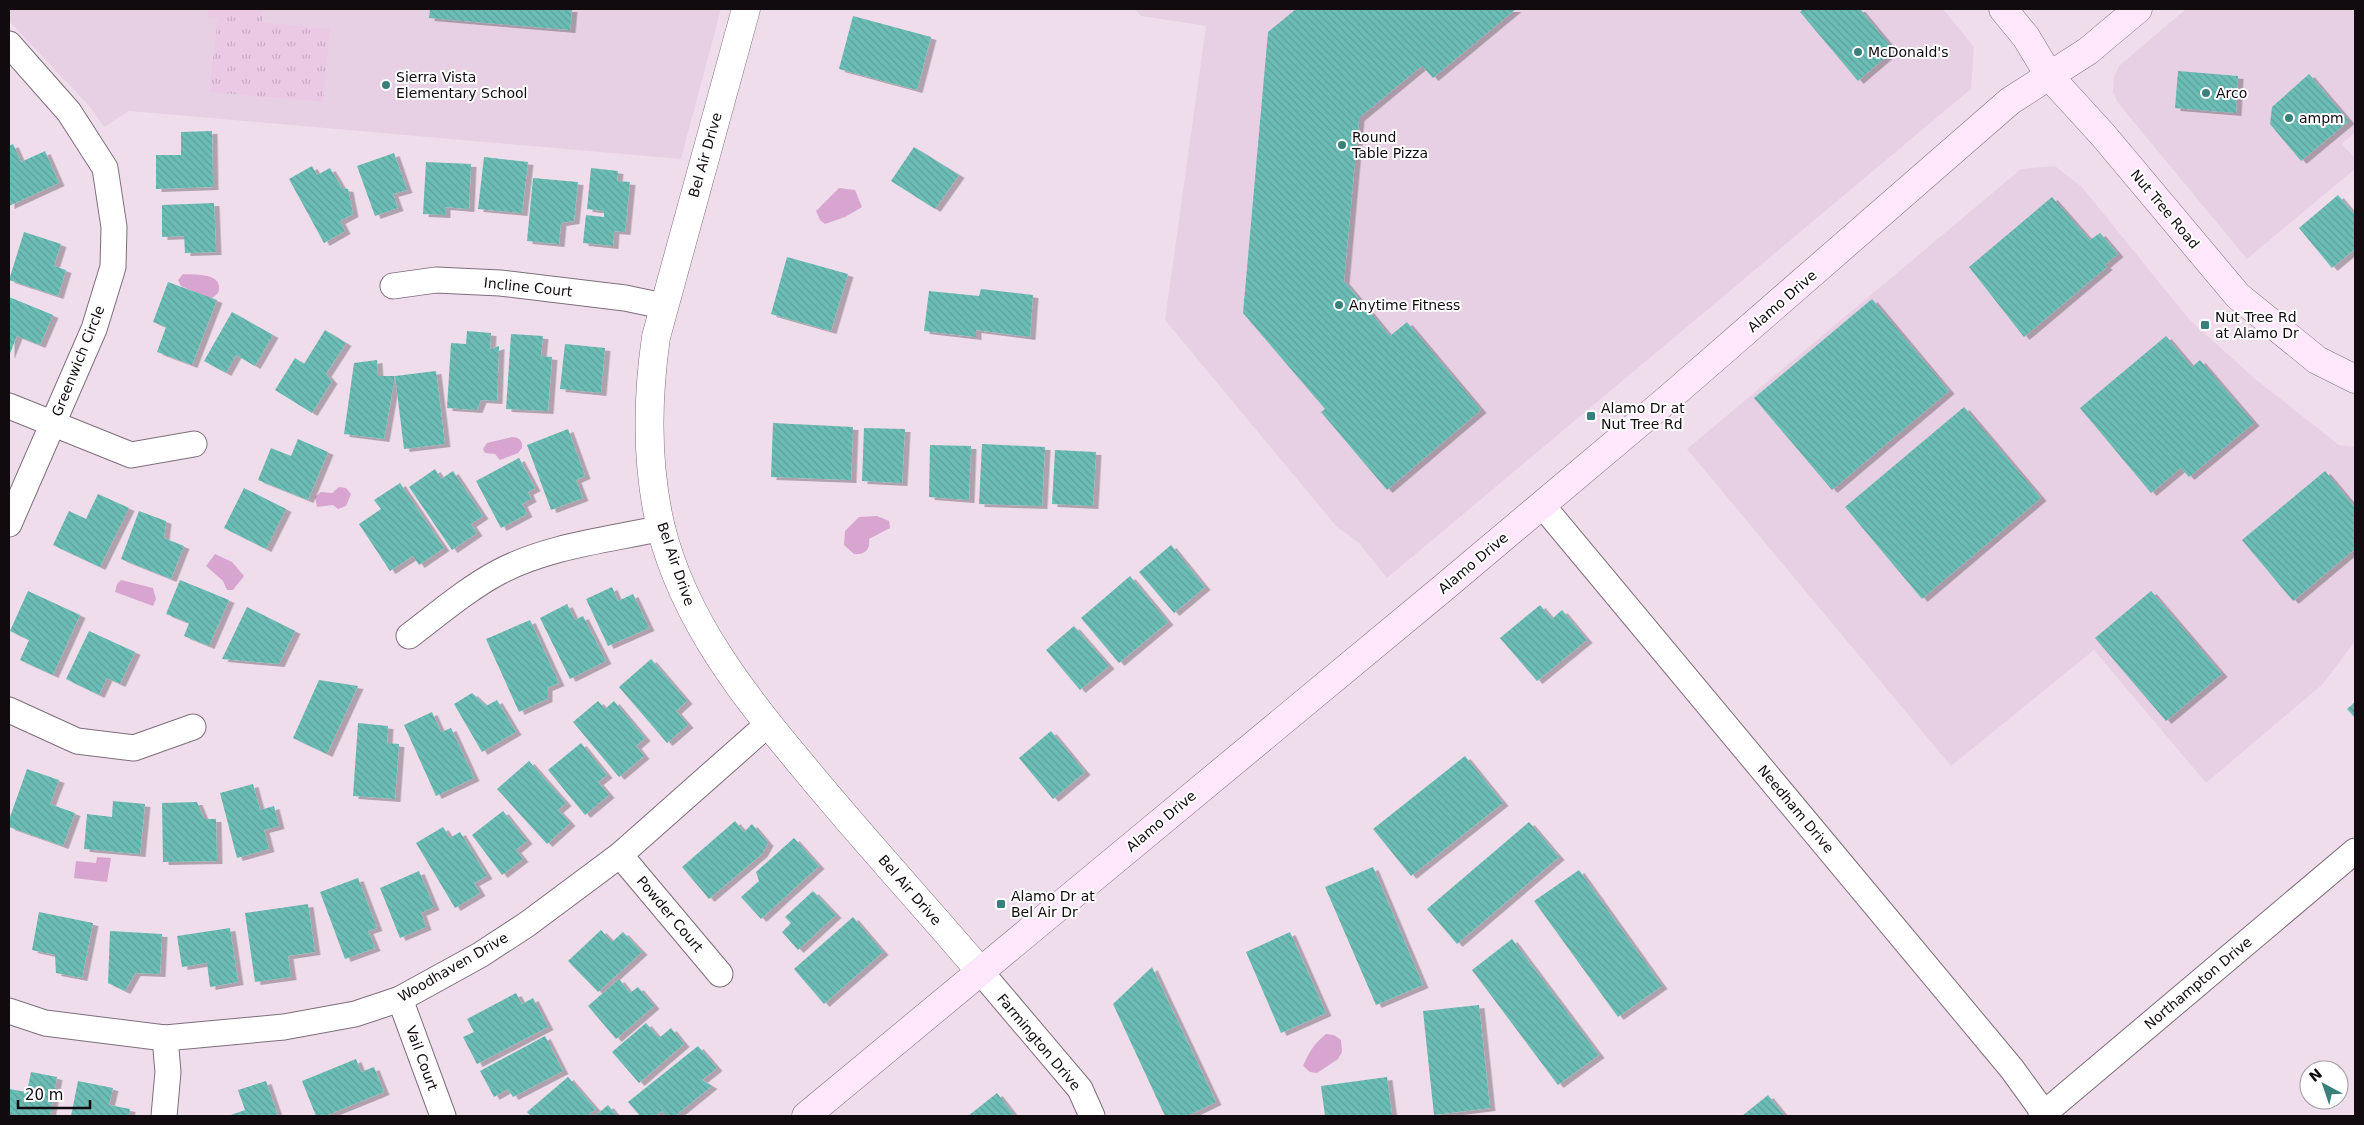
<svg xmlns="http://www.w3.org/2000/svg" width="2364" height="1125" viewBox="0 0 2364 1125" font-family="'DejaVu Sans',sans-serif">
<defs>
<pattern id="grass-tufts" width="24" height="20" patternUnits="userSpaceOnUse" patternTransform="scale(1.25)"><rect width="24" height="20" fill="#ebc9e5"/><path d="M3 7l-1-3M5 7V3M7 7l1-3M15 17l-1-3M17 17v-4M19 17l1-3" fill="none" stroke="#c8abc3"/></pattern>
<pattern id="building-back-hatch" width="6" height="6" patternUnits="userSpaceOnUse" patternTransform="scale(1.25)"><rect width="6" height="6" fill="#6cbdb6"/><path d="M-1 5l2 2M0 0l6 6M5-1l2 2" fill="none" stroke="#5da19b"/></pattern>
<filter id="shadow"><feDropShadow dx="5.5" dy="3" stdDeviation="0" flood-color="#0004"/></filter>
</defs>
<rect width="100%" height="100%" fill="#f0ddec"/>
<g fill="#e8d0e4">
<path d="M9,9H721L681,159L129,111L104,127L90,107L9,21Z"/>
<path d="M1135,9H1943L1974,47L1971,89L1387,578L1359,543L1336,526L1165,320L1206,26L1141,16Z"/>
<path d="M2186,9H2355V132L2342,144L2355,158V169L2247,259L2118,103L2113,92L2114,77L2119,66Z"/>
<path d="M2055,166L2082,187L2188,318L2254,378L2339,445L2355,447V641L2323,684L2206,783L2094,650L1951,766L1687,449L2021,169Z"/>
</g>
<path fill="url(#grass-tufts)" d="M208,9H263L262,22L330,29L323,102L209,92L218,18L207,16Z"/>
<g fill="#d7a5cf">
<path d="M839,188L855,190L862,207L845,217L825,224L820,220L816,211Z"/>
<path d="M183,274C193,275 218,273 219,286C220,293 216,295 211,299L181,286L178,280Z"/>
<path d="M512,437C519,437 523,441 522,448L518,453L500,460L495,454L485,453L483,449L487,443Z"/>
<path d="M339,487L346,488L351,494L346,506L338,509L333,505L317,507L315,497L321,492L332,493Z"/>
<path d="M877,516L889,521L890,528L869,539C871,550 864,555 854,554L844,545L845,531L859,517Z"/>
<path d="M215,554L232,562L244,576L233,590H227L223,581L206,566Z"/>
<path d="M121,580L153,588L156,599L153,606L115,592L117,584Z"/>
<path d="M97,857L111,858L107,882L74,878L76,861L96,863Z"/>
<path d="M1326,1034L1334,1035L1341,1040L1342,1052L1338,1059L1317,1073L1310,1072L1303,1066C1309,1052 1314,1044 1326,1034Z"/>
</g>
<g fill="url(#building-back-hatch)" filter="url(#shadow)">
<path d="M430,9H572L570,30L429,18Z"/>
<path d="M1296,9H1516L1433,78L1422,66L1359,118L1344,281L1390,336L1407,322L1481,410L1387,490L1321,412L1325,409L1243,313L1268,32Z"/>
<path d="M1803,9H1860L1894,50L1858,81L1800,12Z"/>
<path d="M853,16L931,37L917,90L839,69Z"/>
<path d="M2178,71L2238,76L2236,113L2175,108Z"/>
<path d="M2309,74L2349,121L2301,161L2270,124L2272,107Z"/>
<path d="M212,131L213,187L156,189V155H181V132Z"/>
<path d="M13,144L21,162L45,151L59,183L9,206V146Z"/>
<path d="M914,147L959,175L935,209L891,181Z"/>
<path d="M394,153L407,190L393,194L398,208L375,216L357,166Z"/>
<path d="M484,157L528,162L522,213L478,209Z"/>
<path d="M426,162L471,164L469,209L445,207V215L423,214Z"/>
<path d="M312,166L317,175L330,168L342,188L348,189L353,214L340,221L345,231L324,243L289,179Z"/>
<path d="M591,168L618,171L617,181L630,182L625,232L614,231L613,246L583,243L586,215L604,217V211L587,209Z"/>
<path d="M533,178L578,182L574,221L561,223L559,244L527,241Z"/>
<path d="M2338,195L2355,215V249L2332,268L2299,228Z"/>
<path d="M2052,197L2090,240L2100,233L2118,254L2105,265L2107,267L2024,337L1969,267Z"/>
<path d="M214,203L216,252L185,253L184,236L162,237V205Z"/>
<path d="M24,232L61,244L54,266L66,270L58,296L9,280Z"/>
<path d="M787,257L848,274L831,331L771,314Z"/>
<path d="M168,282L217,300L192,365L157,352L166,327L153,322Z"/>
<path d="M981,289L1033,295L1030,337L976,330V337L924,331L929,291L979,296Z"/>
<path d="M9,297L53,315L40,345L17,336L9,356Z"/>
<path d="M1872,299L1949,391L1832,490L1754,398Z"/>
<path d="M232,312L273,335L255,366L236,355L226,373L204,361Z"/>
<path d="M325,330L346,343L326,374L332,381L312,413L275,390L295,358L304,364Z"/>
<path d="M467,331L491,333L490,349L499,346L497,401L481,400L477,410L447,408L451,343L466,344Z"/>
<path d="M511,334L543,336L541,356L552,357L548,411L506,409Z"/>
<path d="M2166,336L2192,367L2200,360L2254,423L2189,477L2181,468L2151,493L2080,408Z"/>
<path d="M565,344L605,348L601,393L560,389Z"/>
<path d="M377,360L378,376H395L384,439L344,434L354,363Z"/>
<path d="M436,371L445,444L404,449L395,376Z"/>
<path d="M1964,407L2041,498L1922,599L1845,507Z"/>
<path d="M773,423L853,427L851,480L771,477Z"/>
<path d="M864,428L905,429L902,483L862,481Z"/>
<path d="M568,429L585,476L576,480L583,498L551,510L527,445Z"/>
<path d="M298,439L328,452L308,500L258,480L271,448L291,456Z"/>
<path d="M982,444L1045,447L1042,506L979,504Z"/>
<path d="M930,445L971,446L969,500L929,497Z"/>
<path d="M1055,450L1096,452L1093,506L1052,504Z"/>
<path d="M519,458L535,488L528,492L531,499L522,504L527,514L501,528L476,481Z"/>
<path d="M435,469L441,479L453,471L483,516L471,524L477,533L452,550L409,487Z"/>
<path d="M2325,471L2355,507V549L2293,601L2242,540Z"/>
<path d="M400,483L444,548L419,565L413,556L390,571L359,524L381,509L374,500Z"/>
<path d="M244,488L286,509L266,549L224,528Z"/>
<path d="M98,494L129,508L100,567L53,545L69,511L86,519Z"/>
<path d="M139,511L166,521L164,538L184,546L171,579L121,559Z"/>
<path d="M1171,545L1205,587L1174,613L1139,572Z"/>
<path d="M1130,576L1168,622L1119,663L1081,618Z"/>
<path d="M180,580L229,600L209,646L184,636L189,623L166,614Z"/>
<path d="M612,587L618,601L633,594L649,628L608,646L586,599Z"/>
<path d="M28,591L80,615L53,675L20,660L29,640L10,631Z"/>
<path d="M2151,591L2222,674L2166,721L2095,638Z"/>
<path d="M567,604L575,620L583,616L606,661L570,679L540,618Z"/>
<path d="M1540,605L1552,619L1562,610L1587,640L1537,681L1500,638Z"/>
<path d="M247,607L295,631L279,664L222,659Z"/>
<path d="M530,620L559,683L547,688V699L519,712L486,639Z"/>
<path d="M1074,626L1109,666L1080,690L1046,650Z"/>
<path d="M89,631L135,652L120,684L107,678L99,695L66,679Z"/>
<path d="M651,659L687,701L676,711L688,725L667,743L619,687Z"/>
<path d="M319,680L358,686L327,754L293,738Z"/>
<path d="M472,693L486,706L497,700L516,732L482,752L454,704Z"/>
<path d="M598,701L605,709L614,701L645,738L636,746L644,756L619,777L573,722Z"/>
<path d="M2355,702V718L2347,709Z"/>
<path d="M432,712L441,732L451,728L474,778L436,796L404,725Z"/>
<path d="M358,723L388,726L387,743L399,744L395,799L353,796Z"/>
<path d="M1051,731L1085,772L1053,799L1019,758Z"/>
<path d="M581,743L607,775L598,782L609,795L585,815L548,770Z"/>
<path d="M1465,756L1503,803L1411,876L1373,829Z"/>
<path d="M529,761L566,803L558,810L570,823L547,844L497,789Z"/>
<path d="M27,769L59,780L50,804L75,813L63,846L9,827V820Z"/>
<path d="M253,784L260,810L274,806L279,826L264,830L269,849L237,858L220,793Z"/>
<path d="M113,801L145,804L140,854L84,849L87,814L112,817Z"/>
<path d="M197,802L204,819H216L217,861L163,862L162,803Z"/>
<path d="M503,811L527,841L516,850L523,859L502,875L472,835Z"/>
<path d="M735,821L744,832L752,824L768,843L762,854L709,899L682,867Z"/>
<path d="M1529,822L1559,857L1457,944L1427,909Z"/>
<path d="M443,827L450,838L460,832L487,876L474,883L480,893L455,908L416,843Z"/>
<path d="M794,838L819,866L761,919L741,897L759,881L756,872Z"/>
<path d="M1373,867L1423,985L1376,1005L1325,887Z"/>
<path d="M1579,870L1662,986L1618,1017L1534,901Z"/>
<path d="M419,871L434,907L421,913L426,927L400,938L380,888Z"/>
<path d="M358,878L377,928L368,931L375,948L345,959L320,892Z"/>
<path d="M813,891L836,915L798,950L782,932L791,923L785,917Z"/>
<path d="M308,904L315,952L288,956L291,977L255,982L245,913Z"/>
<path d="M39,912L93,923L82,978L56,973L55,955L32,950Z"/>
<path d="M853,917L883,952L824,1004L794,969Z"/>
<path d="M230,928L238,982L210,987L207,963L182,967L177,936Z"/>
<path d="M601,930L612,942L623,932L642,952L598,992L568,961Z"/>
<path d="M110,931L162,934L160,974L135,973L125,991L108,983Z"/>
<path d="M1290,932L1326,1013L1281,1033L1246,952Z"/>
<path d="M1512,939L1599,1055L1558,1085L1472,970Z"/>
<path d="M1152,967L1216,1102L1187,1116H1165L1113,1004Z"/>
<path d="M619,979L630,993L638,987L654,1006L616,1039L588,1006Z"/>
<path d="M516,993L522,1004L533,998L548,1027L477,1064L463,1037L474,1032L467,1019Z"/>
<path d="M1479,1005L1490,1108L1434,1115L1423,1011Z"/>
<path d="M646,1023L659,1038L671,1028L684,1044L639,1083L612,1052Z"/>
<path d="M545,1036L563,1071L513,1097L508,1089L494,1097L480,1071Z"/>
<path d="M698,1046L717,1068L702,1080L712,1086L675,1116H667L662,1111L655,1116H640L628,1102Z"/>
<path d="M356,1059L361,1072L374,1067L384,1092L325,1116H316L302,1081Z"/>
<path d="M31,1072L57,1077L50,1116H9V1089L27,1092Z"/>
<path d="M568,1077L596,1109L587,1116H531L527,1112Z"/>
<path d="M1387,1077L1392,1116H1325L1321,1086Z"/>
<path d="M78,1081L113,1088L109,1105L130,1109L129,1116H71Z"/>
<path d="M266,1081L278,1116H228L245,1110L238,1090Z"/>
<path d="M997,1093L1015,1116H968Z"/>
<path d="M1768,1095L1785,1116H1742Z"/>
<path d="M608,1105L617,1116H595Z"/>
</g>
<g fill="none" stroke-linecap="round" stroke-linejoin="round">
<g stroke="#7e6e7b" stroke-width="27">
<g id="minor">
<path d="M9,44L69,112L105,168L114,227L113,267L94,329L9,524"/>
<path d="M393,286L436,280L500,283L625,298L663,306"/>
<path d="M9,406L131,455L194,444"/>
<path d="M1542,505L2012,1069L2046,1116"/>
<path d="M409,636C438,614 467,589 499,572C548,546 608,540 662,528"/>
<path d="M9,710L77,741L134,748L193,727"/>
<path d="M620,855L720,974"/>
<path d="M980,971L1080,1089L1092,1116"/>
<path d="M400,999L443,1116"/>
<path d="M9,1011L45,1023L165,1038L284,1027L355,1014L400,999L480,955L526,925L620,855L768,724"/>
<path d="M164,1116L168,1072L165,1038"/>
<path d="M2041,1116L2355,851"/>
</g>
</g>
<g stroke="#7e6e7b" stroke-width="29">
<path id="tertiary" d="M746,9L656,337C647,400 646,465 661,528C685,623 746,698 807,771C863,839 923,904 980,971"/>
</g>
<g stroke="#7e6e7b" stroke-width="29">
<g id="secondary">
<path d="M2003,9L2026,37L2050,77L2103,135L2238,296L2317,360L2355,379"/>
<path d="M806,1116L1442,589L1669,398L2010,101L2088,51L2138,9"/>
</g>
</g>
<use href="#minor" stroke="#fff" stroke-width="25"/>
<use href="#tertiary" stroke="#fff" stroke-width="28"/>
<use href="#secondary" stroke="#fee7fa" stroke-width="28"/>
</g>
<g fill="#39807b" stroke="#fff" stroke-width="2">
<circle cx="1858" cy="52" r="5"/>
<circle cx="386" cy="85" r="5"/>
<circle cx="2206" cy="93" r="5"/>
<circle cx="2289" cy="118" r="5"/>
<circle cx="1342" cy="145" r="5"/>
<circle cx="1339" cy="305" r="5"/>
<rect x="2200" y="320" width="10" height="10" rx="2.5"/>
<rect x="1586" y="411" width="10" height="10" rx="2.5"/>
<rect x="996" y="899" width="10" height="10" rx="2.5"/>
</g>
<g text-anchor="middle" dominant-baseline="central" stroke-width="4" stroke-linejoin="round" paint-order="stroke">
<g font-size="14" fill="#110b10" stroke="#fff" text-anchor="start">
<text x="1868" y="52">McDonald's</text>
<text x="396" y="77">Sierra Vista<tspan x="396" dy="16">Elementary School</tspan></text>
<text x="2216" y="93">Arco</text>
<text x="2299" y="118">ampm</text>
<text x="1352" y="137">Round<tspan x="1352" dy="16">Table Pizza</tspan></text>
<text x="1349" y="305">Anytime Fitness</text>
<text x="2215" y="317">Nut Tree Rd<tspan x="2215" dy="16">at Alamo Dr</tspan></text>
<text x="1601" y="408">Alamo Dr at<tspan x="1601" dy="16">Nut Tree Rd</tspan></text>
<text x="1011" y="896">Alamo Dr at<tspan x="1011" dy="16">Bel Air Dr</tspan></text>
</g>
<g font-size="14" fill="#110b10" stroke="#fff">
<text transform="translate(705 155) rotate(-74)">Bel Air Drive</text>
<text transform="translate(2165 209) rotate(50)">Nut Tree Road</text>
<text transform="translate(528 287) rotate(6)">Incline Court</text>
<text transform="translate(1782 301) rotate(-41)">Alamo Drive</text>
<text transform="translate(78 361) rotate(-68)">Greenwich Circle</text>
<text transform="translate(1473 563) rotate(-40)">Alamo Drive</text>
<text transform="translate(676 564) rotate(71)">Bel Air Drive</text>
<text transform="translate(1796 809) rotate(50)">Needham Drive</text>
<text transform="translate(1161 821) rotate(-40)">Alamo Drive</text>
<text transform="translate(910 890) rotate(49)">Bel Air Drive</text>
<text transform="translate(670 914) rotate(50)">Powder Court</text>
<text transform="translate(453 967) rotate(-30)">Woodhaven Drive</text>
<text transform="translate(2198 983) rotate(-40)">Northampton Drive</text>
<text transform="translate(1039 1042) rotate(50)">Farmington Drive</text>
<text transform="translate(422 1058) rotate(70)">Vail Court</text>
</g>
</g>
<rect width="2364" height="1125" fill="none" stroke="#110b10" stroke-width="20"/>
<g transform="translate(2324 1085) rotate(320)"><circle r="24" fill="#ffffff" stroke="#a09d9f"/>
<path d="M0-4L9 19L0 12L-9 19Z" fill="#39807b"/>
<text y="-8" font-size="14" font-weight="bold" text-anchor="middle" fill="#110b10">N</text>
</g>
<path d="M18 1100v8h72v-8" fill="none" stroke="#110b10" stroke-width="2.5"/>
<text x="25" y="1100" font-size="15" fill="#110b10" stroke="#ffffff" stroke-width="4" paint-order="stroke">20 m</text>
</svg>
